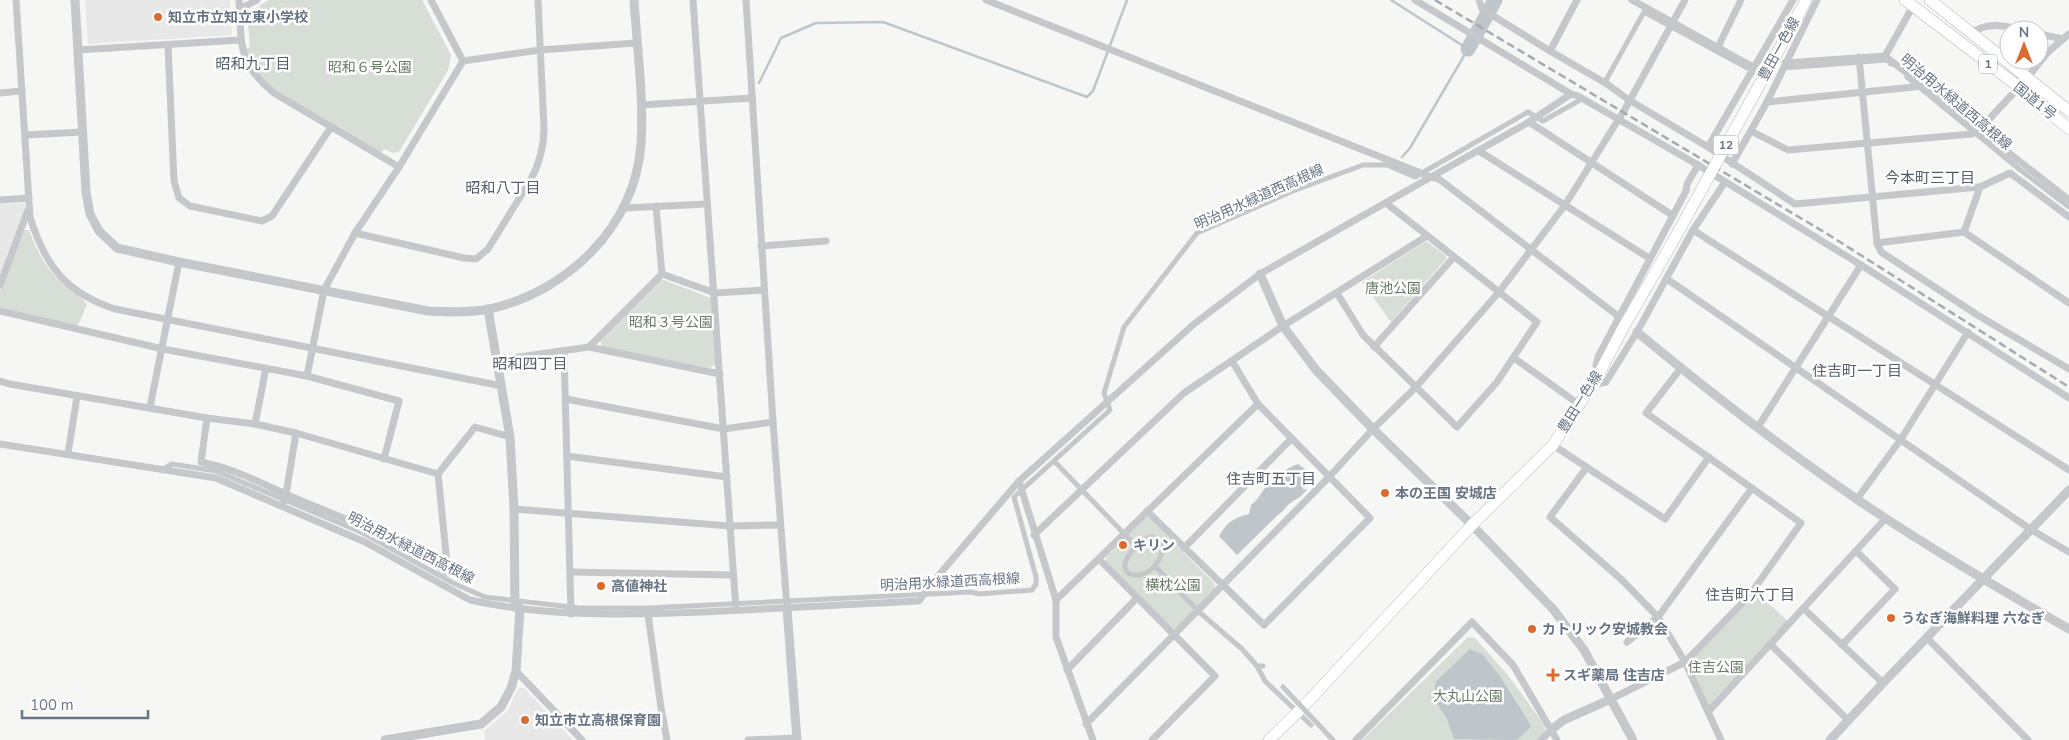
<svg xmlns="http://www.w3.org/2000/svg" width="2069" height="740" viewBox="0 0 2069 740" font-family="'Nunito Sans','Noto Sans JP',sans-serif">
<rect width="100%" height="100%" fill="#f6f7f4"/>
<g fill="#e7e8e7">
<path d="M85,0H230L232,35L88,44Z"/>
<path d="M23,203L25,205V211L0,278V204Z"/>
<path d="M520,688H524L573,740H485L484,731L508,710L517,690Z"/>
</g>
<g fill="#d7ded5">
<path d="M269,0H422L451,55L448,70L399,152L393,153L384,149L381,153L277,91L260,77L251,64L245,49L250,47L247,13Z"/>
<path d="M24,230H29C36,249 45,268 60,281C67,289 82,295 87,305L79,323L76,326L0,307V291Z"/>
<path d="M1425,242L1429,243L1446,256V259L1391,322L1362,282Z"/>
<path d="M660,280H664L711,298L716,364L710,368L602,347L600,340Z"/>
<path d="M1148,517L1215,584V589L1177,628H1172L1106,561V557L1145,518Z"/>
<path d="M1756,593L1789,622L1709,707L1688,662Z"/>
<path d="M1468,637L1475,638L1507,674L1545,726V732L1537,740H1362Z"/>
</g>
<g fill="#bec6cb">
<path d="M1298,464L1315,476L1305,482L1303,490L1307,489C1302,498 1294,499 1288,505C1284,509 1284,511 1279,514L1237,555L1219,536C1226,523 1235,517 1249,514L1251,505C1258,500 1260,494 1266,487C1274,478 1287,467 1298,464Z"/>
<path d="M1470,649L1482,654L1500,676L1530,724V728L1517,740L1454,739L1446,717L1433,698L1436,681Z"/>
</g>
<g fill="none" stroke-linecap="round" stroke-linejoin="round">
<g stroke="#bec6cb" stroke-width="2.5">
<path d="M1391,0L1468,49L1410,148L1402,157"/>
<path d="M759,83L781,38L816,23L883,22L1087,97L1093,91L1127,0"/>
</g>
<path stroke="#bec6cb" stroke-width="15" d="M1468,49L1495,0"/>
<g stroke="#b5b9bd" stroke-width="12">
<g id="primary">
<path d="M1782,44L1806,0"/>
<path d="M1269,740L1303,707L1472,525L1553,445L1600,372L1623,328L1671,245"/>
</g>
</g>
<g stroke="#b5b8bb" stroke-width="12">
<g id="trunk">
<path d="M1905,0L2019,87L2069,129"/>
<path d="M1930,0L2069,111"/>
</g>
</g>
<g stroke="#c5c7cb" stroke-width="5">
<path d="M1783,68L1887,60L1891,64"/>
<path d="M1907,77L2019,169L2069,207"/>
<path d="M1605,82L1644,12L1753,71"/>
<path d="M1054,461L1135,545"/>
<path d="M162,470L172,464L216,471L361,532L455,584L485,597L580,608H648L971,592L979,594L1032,590L1036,584V577L1014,497L1110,410L1104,393L1124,327L1197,233L1293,191L1363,165H1387L1415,177L1528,112L1543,121L1582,99"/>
<path d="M1152,537C1175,544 1153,579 1134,575C1111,571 1137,539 1152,537Z"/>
<path d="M1155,566L1198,611L1242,649L1257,666H1263"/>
<path d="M1257,666L1265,681L1311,725"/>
</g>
<g stroke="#c5c7cb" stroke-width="7">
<path d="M16,0L30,217C45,266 66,293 115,309L502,386"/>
<path d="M239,0C242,44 236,62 274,93L399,167L355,233L324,290L307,376"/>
<path d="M431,0L463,61"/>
<path d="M693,0L736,610"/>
<path d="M746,0L773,422L787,608"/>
<path d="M986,0L1431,177L1529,122L1571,94L1578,96L1698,165L1861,265L2069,398"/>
<path d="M1415,0L1571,94"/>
<path d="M1479,0L1482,9L1550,51"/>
<path d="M1577,0L1550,51L1607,84L1629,100L1708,147L1795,204L1980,187"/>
<path d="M1632,0L1755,68"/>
<path d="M240,9L257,0"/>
<path d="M1972,33C1988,21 2005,26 2024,30"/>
<path d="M2039,34L2063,39"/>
<path d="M168,45L174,181L179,198L190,206L262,221L272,216L331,127"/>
<path d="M1718,47L1741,0"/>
<path d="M78,50L240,40"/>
<path d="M1885,56L1913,6"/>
<path d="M1859,57L1877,243L1881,252L1979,316L2069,369"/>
<path d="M463,61L540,50L636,43"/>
<path d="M1785,63L1885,56L2069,200"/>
<path d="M2027,78L2048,52L2069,34"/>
<path d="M0,93L21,91"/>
<path d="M1767,102L1923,86"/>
<path d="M641,105L752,98"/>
<path d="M1529,122L1672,215"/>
<path d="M1751,131L1788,150L1972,134L1980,129L2019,87"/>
<path d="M25,135L83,132"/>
<path d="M1708,147L1793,0"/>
<path d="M1479,151L1649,258"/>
<path d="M1732,164L1767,102L1817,0"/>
<path d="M399,167L463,61"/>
<path d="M0,200L29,198"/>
<path d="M624,208L707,204"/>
<path d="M1693,230L2069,470"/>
<path d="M1964,232L1980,187L2010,173L2069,217"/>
<path d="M355,233L464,258L476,259L488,249L530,181C539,165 544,146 544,128L538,0"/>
<path d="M1877,243L1964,232L2069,303"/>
<path d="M761,246L826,241"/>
<path d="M662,274L715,293L764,290"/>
<path d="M1667,279L2030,529L2069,552"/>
<path d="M0,285L28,210"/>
<path d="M1337,293L1363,335L1457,427L1497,382L1537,322L1386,203"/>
<path d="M0,311L163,349L307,376L399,401L384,459"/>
<path d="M589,347L720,374"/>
<path d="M1374,347L1454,257"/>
<path d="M564,352L571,614"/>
<path d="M1514,358L1580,405"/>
<path d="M498,360L589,347L662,274L656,206"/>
<path d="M1600,372L1596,366L1598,357L1686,191L1687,184L1698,165"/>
<path d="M0,381L10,384L207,418L255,424L296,433L438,474L475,427L510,437"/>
<path d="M1592,385L1606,382L1637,332L1693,230L1725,182"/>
<path d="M566,399L724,429L773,422"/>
<path d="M150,407L179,262"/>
<path d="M207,418L201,462C236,469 258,482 290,496C324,511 359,523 392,540C411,550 430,562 448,573L438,474"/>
<path d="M255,424L266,368"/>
<path d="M1758,427L1861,265"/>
<path d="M0,444L216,478L365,542L470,600C547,617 625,615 703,612C775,609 847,604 919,601L933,582L1019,481L1194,324L1260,274L1431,177L1439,179L1618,316"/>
<path d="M1553,445L1665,519L1709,457"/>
<path d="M68,454L77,396"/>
<path d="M567,456L727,477"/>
<path d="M1587,467L1550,517L1622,580L1658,617L1685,662L1721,740"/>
<path d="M1019,481L1056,600V637L1093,740"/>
<path d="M1857,499L1901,439L1968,332"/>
<path d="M282,506L286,494L296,433"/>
<path d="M514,509L730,526L780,525"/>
<path d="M1147,511L1264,625L1370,518L1258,404L1232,361"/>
<path d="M1034,535L1184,393L1283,326L1427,236"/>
<path d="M1184,548L1291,439"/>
<path d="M1100,560L1215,676L1152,740"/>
<path d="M571,572L733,575"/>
<path d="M1056,600L1258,404"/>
<path d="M1804,609L1883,683"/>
<path d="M648,614L661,708L667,740"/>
<path d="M1927,638L2028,740"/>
<path d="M1627,642L1658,617L1752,488"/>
<path d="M1771,645L1848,720"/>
<path d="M1842,645L1895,589L1857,552"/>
<path d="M1067,670L1137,598"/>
<path d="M516,671L582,740"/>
<path d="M1611,699L1685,662L1749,596L1801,523L1646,413L1681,368"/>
<path d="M1709,711L1886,518"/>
<path d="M1086,724L1330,476L1373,429L1416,387L1499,292L1565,205L1625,109L1685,0"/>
<path d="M748,740L797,738"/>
<path d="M1356,740L1472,622L1513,665L1557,740"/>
<path d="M1541,740L1552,729"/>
</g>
<g stroke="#c5c7cb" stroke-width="9">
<path d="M75,0L86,192L90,214L99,231L117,248L179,262L428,311C448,312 470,313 489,309C567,292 635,227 641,144C644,97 637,48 634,0"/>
<path d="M1260,274L1283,326L1316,370L1373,429L1472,525L1553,609L1584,650L1633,740"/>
<path d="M488,309L510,437L514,509L515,607"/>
<path d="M1637,332C1708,391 1782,448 1858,500C1926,546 1998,588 2069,629"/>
<path d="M787,608L797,740"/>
<path d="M1552,729L1564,720L1611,699"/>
<path d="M385,740L481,724L501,707L511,688L516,671L520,608"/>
<path d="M1830,740L1883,683L2069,490"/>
</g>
<use href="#primary" stroke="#fff" stroke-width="11"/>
<use href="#trunk" stroke="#fff" stroke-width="11"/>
<path stroke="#a5aab0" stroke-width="2.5" stroke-dasharray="8 4" stroke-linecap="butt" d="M1435,0L1829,235L2069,387"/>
<g stroke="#b5b9bd" stroke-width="12" stroke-linecap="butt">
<path id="primary-bridge" d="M1671,245L1782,44"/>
</g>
<path stroke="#c5c7cb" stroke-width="5" d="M1283,687L1333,740"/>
<use href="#primary-bridge" stroke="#fff" stroke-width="11"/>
</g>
<g fill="#db6a2f" stroke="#fff" stroke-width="2">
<circle cx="158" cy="17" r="5"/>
<circle cx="1385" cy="493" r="5"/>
<circle cx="1123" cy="545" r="5"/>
<circle cx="601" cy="586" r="5"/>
<circle cx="1891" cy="618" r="5"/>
<circle cx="1532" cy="629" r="5"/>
<path d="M1550.5 667.5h5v5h5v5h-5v5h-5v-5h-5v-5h5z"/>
<circle cx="525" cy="720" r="5"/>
</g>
<g text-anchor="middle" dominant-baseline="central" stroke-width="5" stroke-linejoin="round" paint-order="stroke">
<g fill="#fff" stroke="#959ea9" stroke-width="1">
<rect x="1979" y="54.5" width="18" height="19" rx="4"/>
<rect x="1713.5" y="135.5" width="25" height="19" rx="4"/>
</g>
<g font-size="12" font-weight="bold" fill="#677484">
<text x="1988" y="64">1</text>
<text x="1726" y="145">12</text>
</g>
<g font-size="14" font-weight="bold" fill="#677484" stroke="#fff" text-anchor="start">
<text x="168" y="17">知立市立知立東小学校</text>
<text x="1395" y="493">本の王国 安城店</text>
<text x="1133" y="545">キリン</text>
<text x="611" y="586">高値神社</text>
<text x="1901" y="618">うなぎ海鮮料理 六なぎ</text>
<text x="1542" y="629">カトリック安城教会</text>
<text x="1563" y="675">スギ薬局 住吉店</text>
<text x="535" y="720">知立市立高根保育園</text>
</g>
<g font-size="14" fill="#677484" stroke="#fff">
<text transform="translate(1779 49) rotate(-61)">豊田一色線</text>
<text transform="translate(2035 101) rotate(39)">国道1号</text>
<text transform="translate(1956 102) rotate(40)">明治用水緑道西高根線</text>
<text transform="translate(1259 197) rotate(-24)">明治用水緑道西高根線</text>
<text transform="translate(1580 402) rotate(-58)">豊田一色線</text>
<text transform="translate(411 548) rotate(27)">明治用水緑道西高根線</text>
<text transform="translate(950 582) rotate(-3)">明治用水緑道西高根線</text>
</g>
<g font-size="14" fill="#687b66" stroke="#fff">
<text x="370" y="67">昭和６号公園</text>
<text x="1393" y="288">唐池公園</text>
<text x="671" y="322">昭和３号公園</text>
<text x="1173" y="585">横枕公園</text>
<text x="1716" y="667">住吉公園</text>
<text x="1468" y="696">大丸山公園</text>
</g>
<g font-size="15" fill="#555e69" stroke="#fff">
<text x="253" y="64">昭和九丁目</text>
<text x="1930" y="178">今本町三丁目</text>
<text x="503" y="188">昭和八丁目</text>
<text x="530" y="364">昭和四丁目</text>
<text x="1857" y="371">住吉町一丁目</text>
<text x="1271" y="479">住吉町五丁目</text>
<text x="1750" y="595">住吉町六丁目</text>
</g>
</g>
<g transform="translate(2024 45)"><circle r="24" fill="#ffffff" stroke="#c2c7ce"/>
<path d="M0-4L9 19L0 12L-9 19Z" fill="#db6a2f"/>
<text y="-8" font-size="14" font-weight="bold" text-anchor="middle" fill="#677484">N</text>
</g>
<path d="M22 710v8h126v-8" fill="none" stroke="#677484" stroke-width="2.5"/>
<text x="30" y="710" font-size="15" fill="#677484" stroke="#ffffff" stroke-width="4" paint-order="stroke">100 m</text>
</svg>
